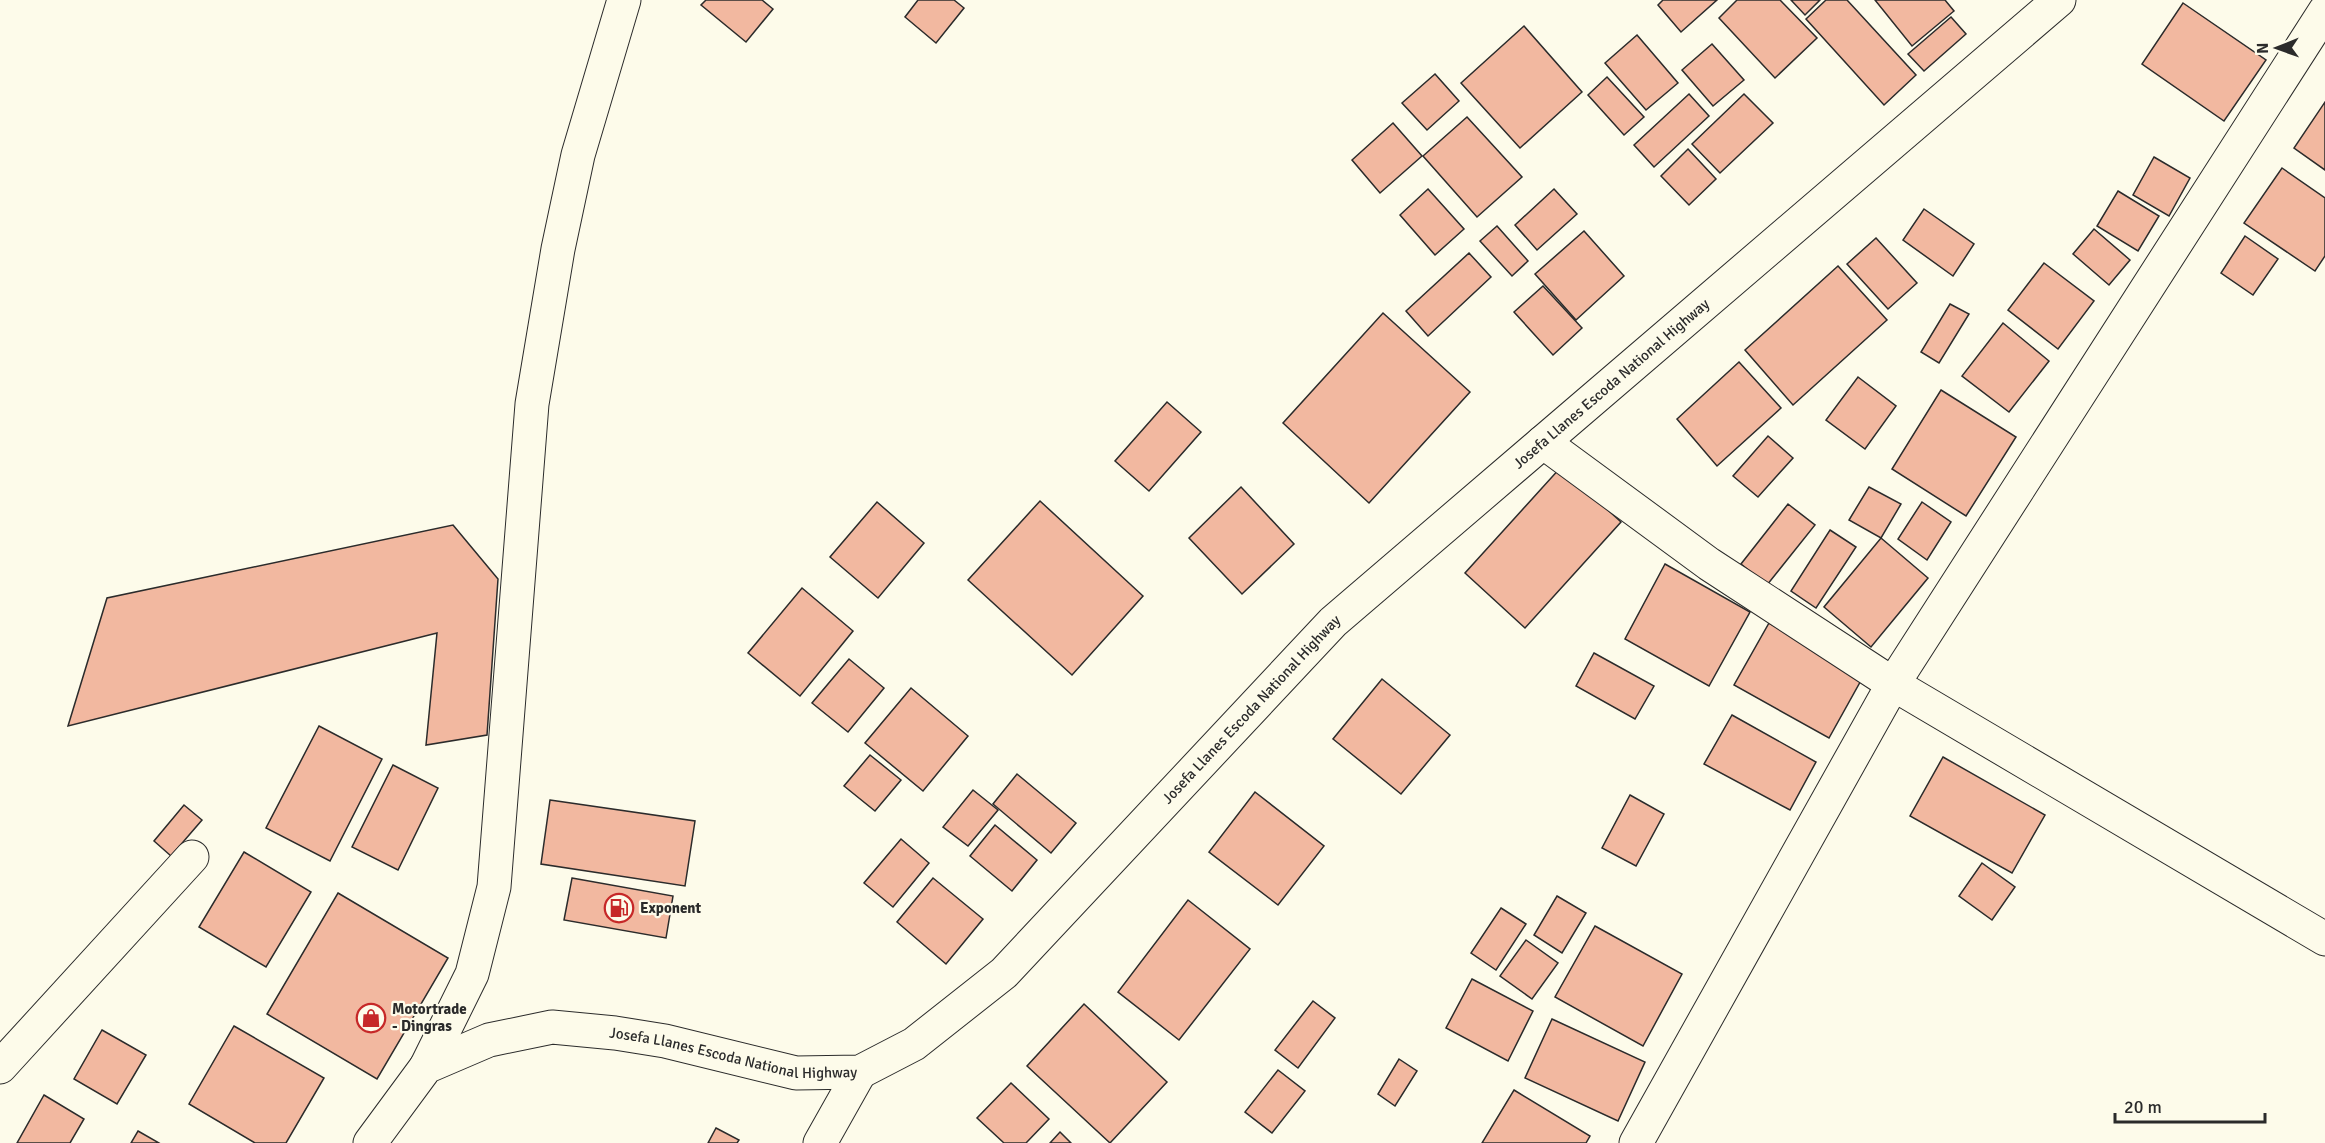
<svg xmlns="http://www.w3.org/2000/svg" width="2325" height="1143" viewBox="0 0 2325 1143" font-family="Signika,sans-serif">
<rect width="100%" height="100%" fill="#fdfbea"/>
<g fill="#f2b8a0" stroke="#2b2b2b" stroke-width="1.5">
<path d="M706,0H762L773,9L746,42L701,5Z"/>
<path d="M918,0H954L964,8L936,43L905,17Z"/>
<path d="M1663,0H1717L1681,32L1658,5Z"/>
<path d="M1737,0H1780L1817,38L1775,78L1719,18Z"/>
<path d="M1791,0H1820L1805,15Z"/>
<path d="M1826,0H1847L1916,75L1884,105L1806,19Z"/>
<path d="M1875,0H1945L1954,11L1912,46Z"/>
<path d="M2183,3L2266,60L2224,121L2142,64Z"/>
<path d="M1951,17L1966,34L1924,71L1908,54Z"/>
<path d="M1524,26L1582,92L1520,148L1461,83Z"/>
<path d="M1637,35L1678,83L1646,110L1605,63Z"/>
<path d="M1712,44L1744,80L1713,106L1682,70Z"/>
<path d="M1435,74L1459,101L1427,130L1402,103Z"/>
<path d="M1607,77L1644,117L1624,135L1588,95Z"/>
<path d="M1689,94L1709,116L1654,167L1634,145Z"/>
<path d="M1744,94L1773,123L1720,173L1692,144Z"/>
<path d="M2325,102V170L2294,148Z"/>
<path d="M1467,117L1522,177L1477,217L1423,156Z"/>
<path d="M1393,123L1422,156L1380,193L1352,160Z"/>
<path d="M1688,149L1716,179L1689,205L1661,176Z"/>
<path d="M2154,157L2190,178L2169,216L2133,195Z"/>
<path d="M2282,168L2325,198V256L2315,271L2244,223Z"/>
<path d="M1428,189L1464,229L1435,255L1400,215Z"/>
<path d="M1554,189L1577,214L1537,250L1515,225Z"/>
<path d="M2118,191L2159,216L2138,251L2097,226Z"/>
<path d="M1924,209L1974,244L1953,276L1903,240Z"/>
<path d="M1497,226L1528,261L1512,276L1480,241Z"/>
<path d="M2094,229L2130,260L2109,285L2073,254Z"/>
<path d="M1584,231L1624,276L1576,320L1535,274Z"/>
<path d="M2245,236L2278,259L2253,295L2221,273Z"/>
<path d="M1876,238L1917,283L1888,309L1847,264Z"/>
<path d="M1469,253L1491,277L1428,336L1406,311Z"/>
<path d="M2044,263L2094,301L2058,349L2008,310Z"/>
<path d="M1838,266L1887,320L1793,405L1745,350Z"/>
<path d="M1543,286L1582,328L1553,355L1514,312Z"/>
<path d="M1950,304L1969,314L1939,363L1921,352Z"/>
<path d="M1383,313L1470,392L1369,503L1283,423Z"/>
<path d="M2003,323L2049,361L2009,412L1962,376Z"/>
<path d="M1739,362L1781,408L1717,466L1677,419Z"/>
<path d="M1858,377L1896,406L1865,449L1826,420Z"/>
<path d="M1941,390L2016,437L1966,516L1892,469Z"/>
<path d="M1167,402L1201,432L1149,491L1115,461Z"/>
<path d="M1768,436L1793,458L1758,497L1733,476Z"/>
<path d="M1561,467L1621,522L1525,628L1465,573Z"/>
<path d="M1241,487L1294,544L1242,594L1189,538Z"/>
<path d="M1869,487L1901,504L1881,538L1849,520Z"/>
<path d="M1040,501L1143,596L1072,675L968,580Z"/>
<path d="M877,502L924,543L878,598L830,557Z"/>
<path d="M1922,502L1951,522L1927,560L1898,539Z"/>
<path d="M1788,504L1815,525L1767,585L1741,564Z"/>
<path d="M453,525L498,579L487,735L426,745L437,633L68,726L107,598Z"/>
<path d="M1830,530L1856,547L1816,608L1791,591Z"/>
<path d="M1881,538L1928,578L1871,647L1824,607Z"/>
<path d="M1665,564L1750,612L1709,686L1625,639Z"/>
<path d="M802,588L853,631L800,696L748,653Z"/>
<path d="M1769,623L1864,675L1829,738L1734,685Z"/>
<path d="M1594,653L1654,686L1635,719L1576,686Z"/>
<path d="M849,659L884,688L848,732L812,703Z"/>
<path d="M1382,679L1450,735L1401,794L1333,739Z"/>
<path d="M911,688L968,736L923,791L865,743Z"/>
<path d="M1732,715L1816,762L1790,810L1704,764Z"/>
<path d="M319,726L382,759L330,861L266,828Z"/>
<path d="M870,755L901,780L875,811L844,786Z"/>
<path d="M1943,757L2045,815L2012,873L1910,816Z"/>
<path d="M393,765L438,788L398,870L352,847Z"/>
<path d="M1017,774L1076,823L1051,853L993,804Z"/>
<path d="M973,790L998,810L968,846L943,827Z"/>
<path d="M1255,792L1324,846L1278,905L1209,852Z"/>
<path d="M1630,795L1664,814L1636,866L1602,848Z"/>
<path d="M550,800L695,821L685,886L541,864Z"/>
<path d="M184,805L202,820L171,856L154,841Z"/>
<path d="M995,825L1037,860L1012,891L970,856Z"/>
<path d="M901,839L929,863L893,907L864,883Z"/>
<path d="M244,852L311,892L266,967L199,927Z"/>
<path d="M1982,863L2015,887L1992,920L1959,896Z"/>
<path d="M572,878L673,896L666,938L564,920Z"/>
<path d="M933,878L983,919L946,964L897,922Z"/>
<path d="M338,893L448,958L377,1079L267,1014Z"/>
<path d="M1557,896L1586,913L1562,953L1534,935Z"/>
<path d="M1188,900L1250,949L1179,1040L1118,992Z"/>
<path d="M1501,908L1526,924L1496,970L1471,953Z"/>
<path d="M1595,926L1682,974L1643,1046L1555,997Z"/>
<path d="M1526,940L1558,963L1532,999L1500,976Z"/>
<path d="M1472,979L1533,1011L1508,1061L1446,1028Z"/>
<path d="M1313,1001L1335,1018L1298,1068L1275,1050Z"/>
<path d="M1084,1004L1167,1082L1110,1143L1027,1066Z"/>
<path d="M1552,1019L1645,1062L1618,1121L1525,1078Z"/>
<path d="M234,1026L324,1078L286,1143H255L189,1104Z"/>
<path d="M102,1030L146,1055L117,1104L74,1079Z"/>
<path d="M1399,1059L1417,1071L1395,1106L1378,1094Z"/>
<path d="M1278,1070L1305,1091L1272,1133L1245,1112Z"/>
<path d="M1011,1083L1049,1119L1026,1143H1004L977,1118Z"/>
<path d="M1514,1090L1590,1136L1586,1143H1482Z"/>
<path d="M44,1095L84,1119L70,1143H17Z"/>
<path d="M716,1128L739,1140L737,1143H708Z"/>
<path d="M138,1131L159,1143H131Z"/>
<path d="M1060,1132L1071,1143H1050Z"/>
</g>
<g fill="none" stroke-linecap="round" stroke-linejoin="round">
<g stroke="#2b2b2b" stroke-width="35">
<g id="street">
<path d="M1543,442L1709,564L1893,684L2325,939"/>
<path d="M0,1067L192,857"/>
<path d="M426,1067L472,974L494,887L532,404L558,249L578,155L624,0"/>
<path d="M820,1143L860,1072"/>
<path d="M1636,1143L1893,684L2325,11"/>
</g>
</g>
<g stroke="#2b2b2b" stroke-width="35">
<g id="secondary">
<path id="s1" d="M370,1143L426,1067L489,1040L552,1027L615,1033L665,1041L796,1073L860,1072L914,1044L1004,973L1333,622L2059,0"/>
</g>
</g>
<use href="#street" stroke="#fdfbea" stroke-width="33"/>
<use href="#secondary" stroke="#fdfbea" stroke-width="33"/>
</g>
<defs>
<g id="fuel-ring" transform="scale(1.5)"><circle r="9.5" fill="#fdfbea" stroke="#c62828" stroke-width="1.5"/><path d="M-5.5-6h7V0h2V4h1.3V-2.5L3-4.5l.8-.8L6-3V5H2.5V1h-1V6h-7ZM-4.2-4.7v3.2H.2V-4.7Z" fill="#c62828"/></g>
<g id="shop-ring" transform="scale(1.5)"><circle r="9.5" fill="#fdfbea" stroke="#c62828" stroke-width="1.5"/><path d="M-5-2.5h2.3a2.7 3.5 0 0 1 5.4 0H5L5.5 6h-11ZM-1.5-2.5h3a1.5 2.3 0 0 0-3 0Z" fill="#c62828"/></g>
</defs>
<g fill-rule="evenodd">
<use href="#fuel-ring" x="619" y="908"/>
<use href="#shop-ring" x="371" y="1018"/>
</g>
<g text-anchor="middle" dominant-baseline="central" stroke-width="4.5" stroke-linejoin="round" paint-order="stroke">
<g font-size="15" fill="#2b2b2b" stroke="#fdfbea">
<text stroke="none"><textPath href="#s1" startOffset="1563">Josefa Llanes Escoda National Highway</textPath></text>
<text stroke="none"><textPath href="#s1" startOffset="1077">Josefa Llanes Escoda National Highway</textPath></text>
<text stroke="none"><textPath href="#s1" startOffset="411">Josefa Llanes Escoda National Highway</textPath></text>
</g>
<g font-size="15" font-weight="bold" fill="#2b2b2b" stroke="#fdfbea" text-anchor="start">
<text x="640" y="908">Exponent</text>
<text x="392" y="1009">Motortrade<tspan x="392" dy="17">- Dingras</tspan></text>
</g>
</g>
<g transform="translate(2277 48) rotate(269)" stroke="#fdfbea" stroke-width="4.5" paint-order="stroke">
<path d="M0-4.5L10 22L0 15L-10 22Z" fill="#2b2b2b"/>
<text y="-9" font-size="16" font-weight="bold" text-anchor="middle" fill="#2b2b2b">N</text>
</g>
<path d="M2115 1113v9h150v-9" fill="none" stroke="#2b2b2b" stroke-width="3"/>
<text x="2124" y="1113" font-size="18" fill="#2b2b2b" stroke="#fdfbea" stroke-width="4.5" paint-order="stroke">20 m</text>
</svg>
